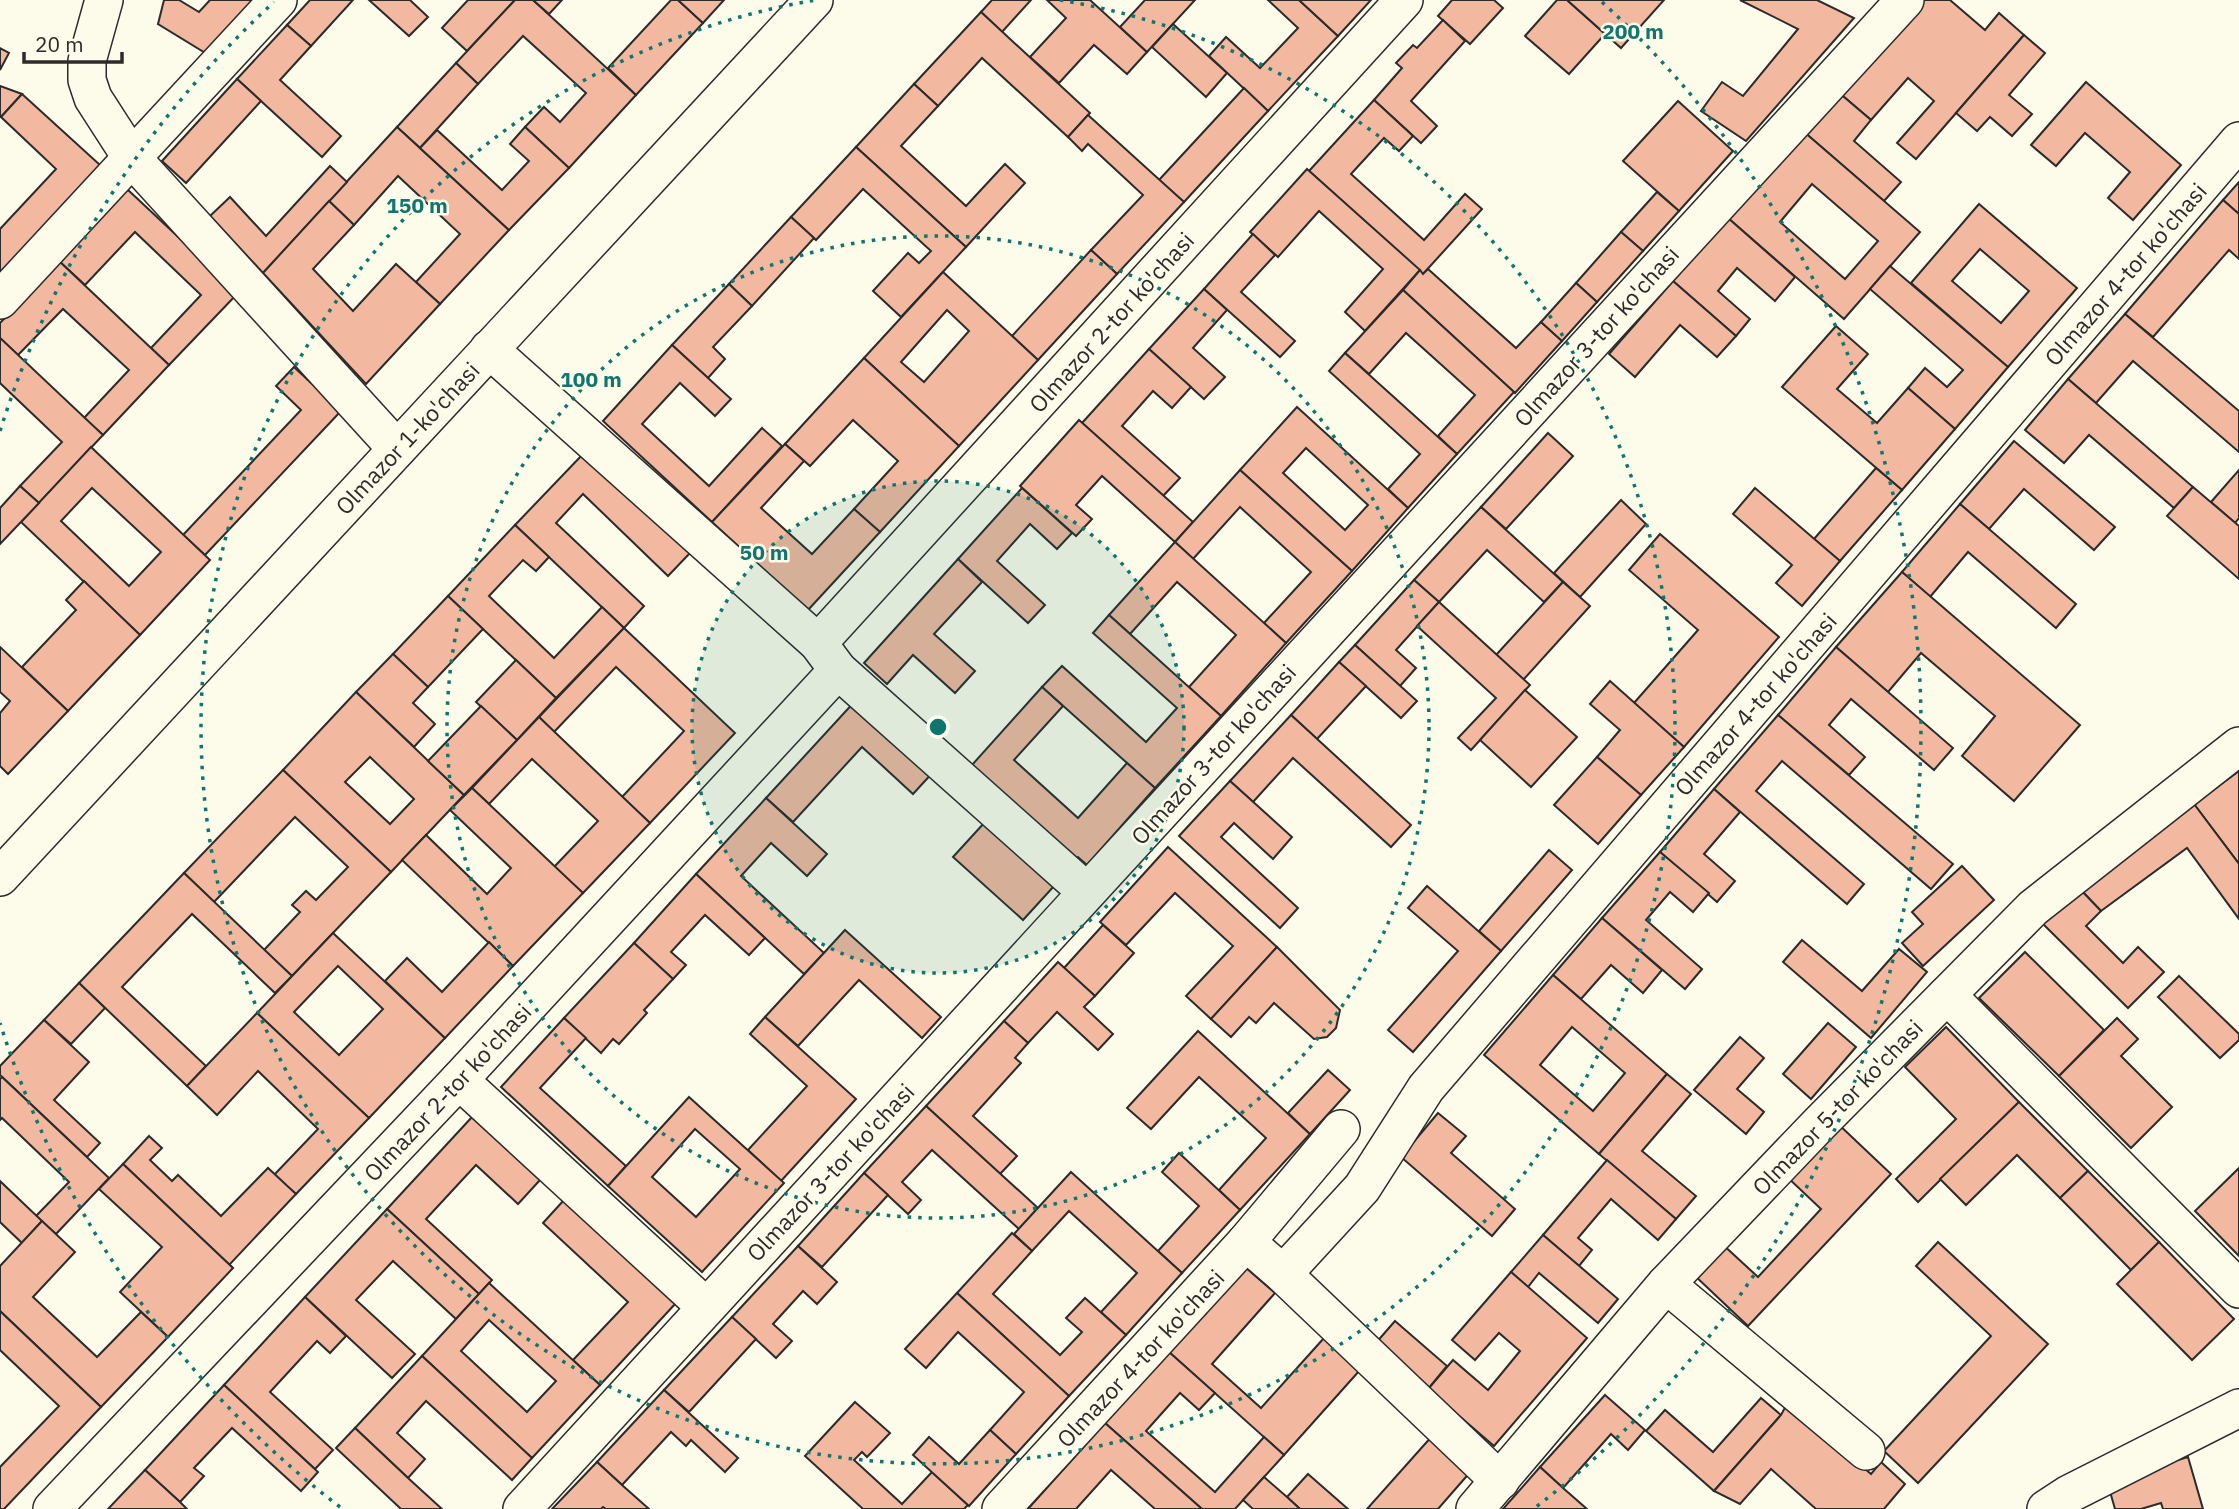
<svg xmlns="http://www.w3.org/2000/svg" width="2239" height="1509" viewBox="0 0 2239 1509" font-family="'IBM Plex Sans',sans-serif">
<rect width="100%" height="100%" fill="#fdfbea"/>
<g fill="#f2b8a0" stroke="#2b2b2b" stroke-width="2" fill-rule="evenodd">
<path d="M164,0H179L199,12L210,0H257L207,54L158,24Z"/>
<path d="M310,0H353L311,46L287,25Z"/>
<path d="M369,0H410L428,17L409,36Z"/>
<path d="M468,0H515L467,51L442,28Z"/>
<path d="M515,0H533L636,95L569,168L525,127L544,107L560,122L586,93L523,36L478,84L456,63Z"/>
<path d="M533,0H562L549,14Z"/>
<path d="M671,0H678L703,23L636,95L608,68Z"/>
<path d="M678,0H724L703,23Z"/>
<path d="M992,0H1031L1002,32L981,12Z"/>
<path d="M1047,0H1090L1147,52L1127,74L1094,45L1059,83L1030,57L1066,18Z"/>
<path d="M1145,0H1195L1147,52L1120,27Z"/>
<path d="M1268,0H1299L1338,36L1268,111L1209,56L1226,37L1260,68L1298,28Z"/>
<path d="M1299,0H1371L1338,36Z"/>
<path d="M1452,0H1494L1503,8L1470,44L1438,16Z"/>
<path d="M1557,0H1567L1605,34L1569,74L1525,36Z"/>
<path d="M1567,0H1664L1621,48Z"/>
<path d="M1740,0H1817L1854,18L1746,141L1701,111L1722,82L1743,96L1798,29Z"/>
<path d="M1917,0H1950L1985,30L1999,13L2024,35L1916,159L1897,143L1934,101L1908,78L1871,120L1837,91Z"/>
<path d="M981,12L1090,113L1068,137L982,58L938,106L914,84Z"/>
<path d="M1443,20L1465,41L1411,101L1437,126L1421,143L1374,100L1402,68L1396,63L1413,45L1417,48Z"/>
<path d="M1173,24L1227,73L1206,97L1152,47Z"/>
<path d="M287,25L311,46L280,80L341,136L322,157L237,79Z"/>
<path d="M2024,35L2045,53L2009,95L2032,114L2012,136L1990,117L1977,131L1956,113Z"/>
<path d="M0,48L9,53L0,70Z"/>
<path d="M456,63L478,84L420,148L397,127Z"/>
<path d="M237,79L261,101L186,183L162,161Z"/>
<path d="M2086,82L2181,165L2133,220L2108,198L2130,172L2085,133L2056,166L2031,145Z"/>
<path d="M914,84L938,106L901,146L966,206L1005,164L1025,183L966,247L856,147Z"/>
<path d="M0,86L22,94L1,117H0Z"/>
<path d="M1244,88L1268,111L1184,202L1159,180Z"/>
<path d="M1837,91L1871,120L1854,141L1901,182L1884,201L1803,131Z"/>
<path d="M22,94L100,165L0,273V229L56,169L1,117Z"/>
<path d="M1374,100L1413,136L1399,151L1384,138L1351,174L1424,240L1465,194L1482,209L1423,274L1309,171Z"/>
<path d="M1678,101L1733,151L1679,211L1623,161Z"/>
<path d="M1088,115L1184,202L1117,274L1091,250L1143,195L1088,144L1082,151L1068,137Z"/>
<path d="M397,127L509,230L440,304L416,282L460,234L398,176L354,225L329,201Z"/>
<path d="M525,127L569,168L509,230L420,148L437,130L502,190L529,161L510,144Z"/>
<path d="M1803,131L1920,232L1844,319L1728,218ZM1812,184L1878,241L1845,279L1780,222Z"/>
<path d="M856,147L966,247L901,317L873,291L908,253L919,263L931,251L863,189L816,240L791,217Z"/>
<path d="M330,166L347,182L263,273L210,216L230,197L266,236Z"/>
<path d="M1307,169L1420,270L1365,331L1345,312L1383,269L1319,211L1278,257L1250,232Z"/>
<path d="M2239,182V214L2223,200Z"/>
<path d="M127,189L238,293L169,365L151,348L201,295L135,232L85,285L59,261Z"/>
<path d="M1657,192L1679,211L1643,251L1621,232Z"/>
<path d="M2223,200L2239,214V259L2229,250L2153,337L2125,314Z"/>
<path d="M329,201L354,225L313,269L353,311L396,264L440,304L366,384L263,273Z"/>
<path d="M1979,204L2077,288L2008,367L1911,283ZM1980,249L2029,291L2001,323L1952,281Z"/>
<path d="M791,217L814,238L752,306L729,284Z"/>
<path d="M1728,218L1795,277L1775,301L1737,268L1718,291L1750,319L1736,336L1673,281Z"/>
<path d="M1621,232L1643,251L1597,302L1576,283Z"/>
<path d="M1253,234L1275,255L1241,292L1295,341L1280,357L1204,289Z"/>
<path d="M1091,250L1117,274L1038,360L1012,336Z"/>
<path d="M59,261L169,365L103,435L84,418L129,370L63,309L18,355L0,338V323Z"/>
<path d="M1890,266L2008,367L1955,429L1908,388L1925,368L1947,387L1963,370L1870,289Z"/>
<path d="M1428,269L1516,348L1541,322L1562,341L1515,393L1403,290L1420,270L1423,274Z"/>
<path d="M943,272L1038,360L959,446L864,358ZM947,310L969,331L924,382L901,362Z"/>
<path d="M1673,281L1736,336L1717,357L1680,325L1635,377L1609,354Z"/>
<path d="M1576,283L1597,302L1562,341L1541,322Z"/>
<path d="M729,284L752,306L713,347L725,359L708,378L672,345Z"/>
<path d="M1204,289L1227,310L1193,348L1225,377L1204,399L1149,349Z"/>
<path d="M1403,290L1514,392L1457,454L1438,436L1475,395L1406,333L1369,374L1345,353Z"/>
<path d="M2125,314L2239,411V452L2133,361L2096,403L2068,379Z"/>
<path d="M1836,326L1868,354L1837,389L1877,423L1908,388L1955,429L1902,490L1782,387Z"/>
<path d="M0,338L103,435L39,503L20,486L62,442L0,383Z"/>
<path d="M672,345L731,399L715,416L680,383L642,424L709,486L762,428L782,446L712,522L603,421Z"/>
<path d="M1149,349L1191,387L1172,408L1153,391L1122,426L1180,478L1163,496L1082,423Z"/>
<path d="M1345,353L1457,454L1408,508L1388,489L1420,454L1329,371Z"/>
<path d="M864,358L959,446L880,532L854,509L898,461L853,420L810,466L785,444Z"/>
<path d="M294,367L341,411L205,555L183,535L301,410L276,386Z"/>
<path d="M2068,379L2193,487L2174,508L2089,435L2064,463L2025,430Z"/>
<path d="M1297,407L1408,508L1352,571L1240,470ZM1306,448L1368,505L1345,530L1283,473Z"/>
<path d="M1079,420L1193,522L1175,542L1102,476L1076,505L1092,519L1076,536L1020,486Z"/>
<path d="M1548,433L1573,456L1506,529L1481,507Z"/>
<path d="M2014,441L2115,527L2094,550L2024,489L1989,529L1960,504Z"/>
<path d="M785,444L804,461L761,508L812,554L854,509L880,532L808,610L712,522Z"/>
<path d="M91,447L210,560L140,635L21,522ZM92,488L161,552L129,586L61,521Z"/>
<path d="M584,453L690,553L668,576L583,494L556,523L644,606L624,628L515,525Z"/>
<path d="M1876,468L1902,490L1840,561L1814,539Z"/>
<path d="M1240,470L1352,571L1286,643L1264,623L1311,572L1240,507L1193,559L1175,542Z"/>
<path d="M2239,470V518L2235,523L2211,502Z"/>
<path d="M20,486L39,503L0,544V508Z"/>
<path d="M2193,487L2239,526V579L2167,516Z"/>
<path d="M1022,488L1072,533L1057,549L1030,524L997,561L1045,605L1028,623L958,559Z"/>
<path d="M1755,488L1840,561L1802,606L1776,583L1792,565L1733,514Z"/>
<path d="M1621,500L1646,524L1580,597L1554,573Z"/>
<path d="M1960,504L2076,604L2056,628L1968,552L1930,597L1902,572Z"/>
<path d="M1481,507L1563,582L1544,602L1487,550L1439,602L1414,580Z"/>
<path d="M515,525L549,557L536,571L523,560L489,596L554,658L602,607L624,628L556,698L448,596Z"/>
<path d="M1660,534L1779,637L1684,747L1634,703L1698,630L1629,570Z"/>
<path d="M1175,542L1286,643L1221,716L1189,687L1236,635L1177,582L1130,634L1109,615Z"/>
<path d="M958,559L982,582L934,634L975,671L955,693L913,655L887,684L864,663Z"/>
<path d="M1902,572L2080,725L2014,801L1962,756L1995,716L1921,653L1888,692L1836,647Z"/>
<path d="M1414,580L1439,602L1396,650L1416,668L1400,686L1355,645Z"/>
<path d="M84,581L140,635L68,711L22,667L76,610L66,600Z"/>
<path d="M1563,582L1590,606L1523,680L1496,655Z"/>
<path d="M448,596L483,629L428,687L393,654Z"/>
<path d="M1439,602L1530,685L1471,750L1458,738L1496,698L1417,626Z"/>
<path d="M1109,615L1221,716L1155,788L1042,687L1062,666L1146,742L1177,708L1093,633Z"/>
<path d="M624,628L735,733L650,823L622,797L684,731L616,667L554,732L539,717Z"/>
<path d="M1355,645L1417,701L1401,718L1339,662Z"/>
<path d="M0,647L68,711L8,774L0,766V713L10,701L0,692Z"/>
<path d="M1836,647L1953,748L1934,770L1851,699L1829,725L1865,757L1849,775L1778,715Z"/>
<path d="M393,654L428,687L413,703L435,724L414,747L356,692Z"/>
<path d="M516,660L556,698L517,740L476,702Z"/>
<path d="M1339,662L1366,686L1317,739L1291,715Z"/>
<path d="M1610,681L1684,747L1641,795L1597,757L1620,730L1590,704Z"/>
<path d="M1042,687L1063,706L1014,760L1078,818L1127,763L1155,788L1087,865L1078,857L1076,859L972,765Z"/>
<path d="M1525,690L1577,737L1531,787L1480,740Z"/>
<path d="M356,692L464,795L391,872L283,770ZM370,757L414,799L390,824L345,782Z"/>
<path d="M857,699L935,770L913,794L862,747L793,822L766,798Z"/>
<path d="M481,706L517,740L464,795L428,761Z"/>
<path d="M1291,715L1411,825L1391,847L1293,758L1253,802L1230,781Z"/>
<path d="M1778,715L1953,864L1931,889L1782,761L1756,791L1864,884L1847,904L1714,789Z"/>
<path d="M539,717L650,823L583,893L554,867L598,821L532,759L489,804L472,788Z"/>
<path d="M1597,757L1641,795L1598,844L1554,805Z"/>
<path d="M283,770L391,872L292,976L264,950L300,912L292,905L306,891L316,900L348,867L295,817L214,902L184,873Z"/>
<path d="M2239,771V864L2194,804Z"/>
<path d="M1230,781L1292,837L1273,859L1234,823L1221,837L1298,908L1280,928L1179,836Z"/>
<path d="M472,788L583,893L513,966L402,860L426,835L487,894L511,868L450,810Z"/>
<path d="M1714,789L1740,812L1704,854L1735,881L1717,902L1660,852Z"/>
<path d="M766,798L827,854L807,876L771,843L741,876L824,953L804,974L696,874Z"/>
<path d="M2194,804L2239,864V919L2187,848L2101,911L2079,888Z"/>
<path d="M985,822L1055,885L1023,920L953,857Z"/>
<path d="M1168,847L1277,947L1211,1019L1186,996L1233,946L1175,893L1126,945L1100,922Z"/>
<path d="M1549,850L1572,870L1501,951L1479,931Z"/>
<path d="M1660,852L1709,893L1693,912L1670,892L1646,920L1702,969L1685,989L1602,918Z"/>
<path d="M1962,866L1994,900L1923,966L1902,943L1923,924L1912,912Z"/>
<path d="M184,873L292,976L275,993L192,914L122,987L206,1066L187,1086L79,983Z"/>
<path d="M696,874L765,938L749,955L705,915L671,952L686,965L673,979L634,943Z"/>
<path d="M1427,886L1501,951L1413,1052L1388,1030L1458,951L1408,908Z"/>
<path d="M2079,888L2101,911L2086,926L2123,963L2138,947L2164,972L2128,1008L2043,924Z"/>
<path d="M1602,918L1662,970L1643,993L1611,965L1581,999L1553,975Z"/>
<path d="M1103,925L1134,953L1095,996L1064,968Z"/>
<path d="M845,930L941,1017L922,1038L859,980L798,1046L765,1017Z"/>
<path d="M333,933L445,1038L369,1118L257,1013ZM338,966L383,1009L339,1055L294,1012Z"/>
<path d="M1802,940L1862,991L1899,949L1927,972L1871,1038L1783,962Z"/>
<path d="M489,942L513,966L445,1038L385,981L407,958L442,992Z"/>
<path d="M634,943L673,979L644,1010L647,1013L619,1044L613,1039L601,1053L564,1018Z"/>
<path d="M1277,947L1340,1010L1336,1028L1327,1037L1314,1039L1274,1003L1256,1023L1249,1017L1231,1037L1211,1019Z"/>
<path d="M2025,952L2104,1030L2059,1076L1979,998Z"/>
<path d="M1058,962L1095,996L1084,1007L1113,1034L1098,1050L1057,1012L1028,1043L1004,1021Z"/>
<path d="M1553,975L1667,1074L1599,1154L1484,1055ZM1572,1027L1625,1073L1593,1111L1540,1065Z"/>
<path d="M2179,976L2239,1034V1040L2220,1058L2158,997Z"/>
<path d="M79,983L105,1008L71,1044L44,1020Z"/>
<path d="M257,1013L369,1118L296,1194L274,1175L318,1129L258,1071L217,1115L187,1086Z"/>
<path d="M765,1017L856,1099L781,1181L748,1150L807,1086L750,1034Z"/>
<path d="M564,1018L586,1038L540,1088L626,1166L608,1186L501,1087Z"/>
<path d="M2117,1018L2138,1039L2121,1056L2172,1107L2131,1148L2059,1076Z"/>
<path d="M44,1020L89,1062L54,1100L100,1143L87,1157L0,1075V1066Z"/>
<path d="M1004,1021L1028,1043L1015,1058L1021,1063L973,1116L1017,1156L1000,1174L926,1106Z"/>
<path d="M1828,1023L1856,1047L1811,1099L1783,1074Z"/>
<path d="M1946,1027L2019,1102L1918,1202L1896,1179L1956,1119L1905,1067Z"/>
<path d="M1198,1031L1310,1134L1240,1210L1219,1190L1266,1138L1199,1077L1151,1129L1127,1108Z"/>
<path d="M1740,1037L1764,1058L1737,1089L1764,1112L1746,1134L1694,1090Z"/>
<path d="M1328,1070L1350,1090L1310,1134L1288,1113Z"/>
<path d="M1667,1074L1691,1094L1642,1151L1696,1196L1676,1219L1599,1154Z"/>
<path d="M2,1077L109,1178L56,1234L36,1216L69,1182L2,1118L0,1120V1079Z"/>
<path d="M689,1097L784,1183L702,1272L608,1186ZM695,1129L740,1169L696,1217L652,1177Z"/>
<path d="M2019,1102L2088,1171L2060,1198L2017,1155L1966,1205L1940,1179Z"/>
<path d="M926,1106L1038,1208L1019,1229L932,1150L902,1182L921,1200L908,1214L864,1173Z"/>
<path d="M1438,1113L1466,1136L1451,1153L1515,1209L1492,1236L1401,1157Z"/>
<path d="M472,1117L540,1180L518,1204L476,1165L426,1219L492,1280L479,1294L387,1209Z"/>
<path d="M1835,1121L1891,1174L1748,1326L1693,1274L1721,1243L1758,1277L1821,1209L1785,1175Z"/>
<path d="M149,1136L162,1148L150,1160L172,1181L178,1175L221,1216L268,1168L296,1194L229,1265L233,1268L123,1164Z"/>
<path d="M1179,1153L1240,1210L1182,1273L1158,1251L1199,1206L1162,1172Z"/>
<path d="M1607,1160L1676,1219L1658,1240L1611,1199L1578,1238L1592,1250L1579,1266L1543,1235Z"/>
<path d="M123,1164L233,1268L168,1337L120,1292L162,1247L99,1189Z"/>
<path d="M2239,1168V1256L2195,1211Z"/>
<path d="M2088,1171L2159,1242L2131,1270L2060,1198Z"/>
<path d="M1071,1172L1182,1273L1126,1335L1101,1312L1137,1273L1069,1211L1032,1251L1014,1234Z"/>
<path d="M864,1173L888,1195L822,1267L798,1246Z"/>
<path d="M0,1181L42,1221L22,1243L0,1222Z"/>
<path d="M564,1200L676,1303L600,1385L573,1360L628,1302L543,1223Z"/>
<path d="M387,1209L479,1294L456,1319L393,1261L356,1300L415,1354L392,1378L305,1297Z"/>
<path d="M42,1221L75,1252L33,1297L97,1357L141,1312L168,1337L101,1407L0,1311V1266Z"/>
<path d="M1012,1233L1032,1251L993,1294L1060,1355L1082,1332L1066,1318L1085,1298L1126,1335L1069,1396L957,1293Z"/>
<path d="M1543,1235L1618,1299L1598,1323L1539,1273L1528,1287L1511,1272Z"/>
<path d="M1938,1242L2048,1344L1918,1483L1884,1451L1991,1336L1916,1266Z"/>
<path d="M2159,1242L2234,1319L2192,1360L2117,1284Z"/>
<path d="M798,1246L837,1282L817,1304L803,1291L773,1324L792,1341L776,1358L732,1317Z"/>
<path d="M1245,1267L1275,1293L1212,1364L1261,1408L1324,1338L1360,1370L1284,1455L1169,1352Z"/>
<path d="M1511,1272L1587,1338L1494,1446L1428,1389L1453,1360L1488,1390L1520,1351L1499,1333L1475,1360L1452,1340Z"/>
<path d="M489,1283L600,1385L532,1458L422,1356ZM489,1320L556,1381L527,1412L461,1351Z"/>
<path d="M957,1293L1069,1396L1016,1454L990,1430L1024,1392L958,1332L926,1368L905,1349Z"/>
<path d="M305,1297L346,1336L330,1353L317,1341L270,1392L333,1450L315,1469L224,1385Z"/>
<path d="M0,1311L101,1407L4,1509H0V1467L59,1406L0,1350Z"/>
<path d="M732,1317L756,1339L689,1412L664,1390Z"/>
<path d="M1395,1321L1447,1366L1428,1389L1375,1344Z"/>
<path d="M1169,1352L1215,1393L1199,1410L1180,1393L1146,1431L1215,1492L1264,1437L1284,1455L1235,1509H1202L1105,1423Z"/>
<path d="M422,1356L532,1458L512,1480L426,1401L397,1433L425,1459L408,1478L355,1428Z"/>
<path d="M224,1385L318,1472L301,1491L232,1428L194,1468L204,1476L180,1502L145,1470Z"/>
<path d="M664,1390L738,1458L725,1472L691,1440L686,1446L671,1432L622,1485L597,1462Z"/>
<path d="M1605,1395L1645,1430L1628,1450L1611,1434L1563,1488L1540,1467Z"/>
<path d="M1761,1398L1781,1415L1714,1491L1646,1431L1665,1410L1713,1452Z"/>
<path d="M855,1402L890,1433L867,1457L862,1452L854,1460L902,1504L932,1472L968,1505L964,1509H863L805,1456Z"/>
<path d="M1788,1402L1871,1474L1881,1462L1905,1484L1884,1509H1816L1771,1469L1740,1504L1714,1491L1781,1415Z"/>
<path d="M1105,1423L1202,1509H1155L1111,1470L1076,1509H1028Z"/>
<path d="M355,1428L408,1478L442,1509H401L336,1448Z"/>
<path d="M990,1430L1016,1454L969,1506L913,1455L929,1437L959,1464Z"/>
<path d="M1433,1435L1472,1470L1438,1509H1367Z"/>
<path d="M2188,1457L2203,1509H2163L2161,1503L2141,1509H2115L2107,1481Z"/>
<path d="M597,1462L622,1485L649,1509H606L603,1507L601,1509H552Z"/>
<path d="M1540,1467L1563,1488L1587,1509H1503Z"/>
<path d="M145,1470L180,1502L187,1509H108Z"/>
<path d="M1308,1474L1348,1509H1300L1287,1497Z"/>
<path d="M1264,1477L1287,1497L1300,1509H1253L1243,1500Z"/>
</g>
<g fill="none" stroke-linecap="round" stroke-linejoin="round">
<g stroke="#2b2b2b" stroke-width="40">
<g id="minor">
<path d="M104,0L87,61V80L93,98L131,157L397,449"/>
<path d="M0,300L278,0"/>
<path d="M489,349L818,643L838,670L1087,892"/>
<path d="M818,643L1404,0"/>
<path d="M0,877L814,0"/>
<path d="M1947,995L2239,1289"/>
<path d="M459,1080L706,1307"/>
<path d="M1246,1242L1341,1129"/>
<path d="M1283,1274L1362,1188L1426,1088L2239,141"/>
<path d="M1666,1284L1866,1451"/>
<path d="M52,1509L459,1080L838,670"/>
<path d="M522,1509L1905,0"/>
<path d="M1001,1509L1246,1242L1283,1274L1500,1481"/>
<path d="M1475,1509L1666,1284L1819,1124L2033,908L2239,746"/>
<path d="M2046,1509L2069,1494L2239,1408"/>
</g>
</g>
<use href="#minor" stroke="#fdfbea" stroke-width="37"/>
</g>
<circle cx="938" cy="727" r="246" fill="#0f766e" fill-opacity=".12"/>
<g fill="none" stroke="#0f766e" stroke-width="3.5" stroke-dasharray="3.5 7">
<circle cx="938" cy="727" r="246"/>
<circle cx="938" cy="727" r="491"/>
<path d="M1060 0A737 737 0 1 1 816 0"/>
<path d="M340 1507A983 983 0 0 1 0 1023M0 431A983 983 0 0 1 274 2M1602 2A983 983 0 0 1 1536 1507"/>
</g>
<g text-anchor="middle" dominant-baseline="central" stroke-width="5" stroke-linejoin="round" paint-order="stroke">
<g font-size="23" fill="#2b2b2b" stroke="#fdfbea">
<text transform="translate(2125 274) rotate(-49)">Olmazor 4-tor ko'chasi</text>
<text transform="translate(1111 322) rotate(-48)">Olmazor 2-tor ko'chasi</text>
<text transform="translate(1596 336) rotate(-48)">Olmazor 3-tor ko'chasi</text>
<text transform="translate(407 438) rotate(-47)">Olmazor 1-ko'chasi</text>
<text transform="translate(1755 704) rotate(-49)">Olmazor 4-tor ko'chasi</text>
<text transform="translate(1213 754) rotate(-48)">Olmazor 3-tor ko'chasi</text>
<text transform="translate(447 1092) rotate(-47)">Olmazor 2-tor ko'chasi</text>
<text transform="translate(1837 1107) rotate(-46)">Olmazor 5-tor ko'chasi</text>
<text transform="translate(830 1172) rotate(-47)">Olmazor 3-tor ko'chasi</text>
<text transform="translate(1140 1358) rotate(-47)">Olmazor 4-tor ko'chasi</text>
</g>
</g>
<circle cx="938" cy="727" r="10" fill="#0f766e" stroke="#fdfbea" stroke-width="3.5"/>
<g font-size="21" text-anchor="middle" font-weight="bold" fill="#0f766e" stroke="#fdfbea" stroke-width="5" stroke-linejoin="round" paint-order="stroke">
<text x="1633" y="39">200 m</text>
<text x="417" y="213">150 m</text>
<text x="591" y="387">100 m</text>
<text x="764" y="560">50 m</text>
</g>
<path d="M24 52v10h98v-10" fill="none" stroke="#2b2b2b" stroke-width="3.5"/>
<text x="35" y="52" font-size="21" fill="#2b2b2b" stroke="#fdfbea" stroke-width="5" paint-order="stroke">20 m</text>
</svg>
